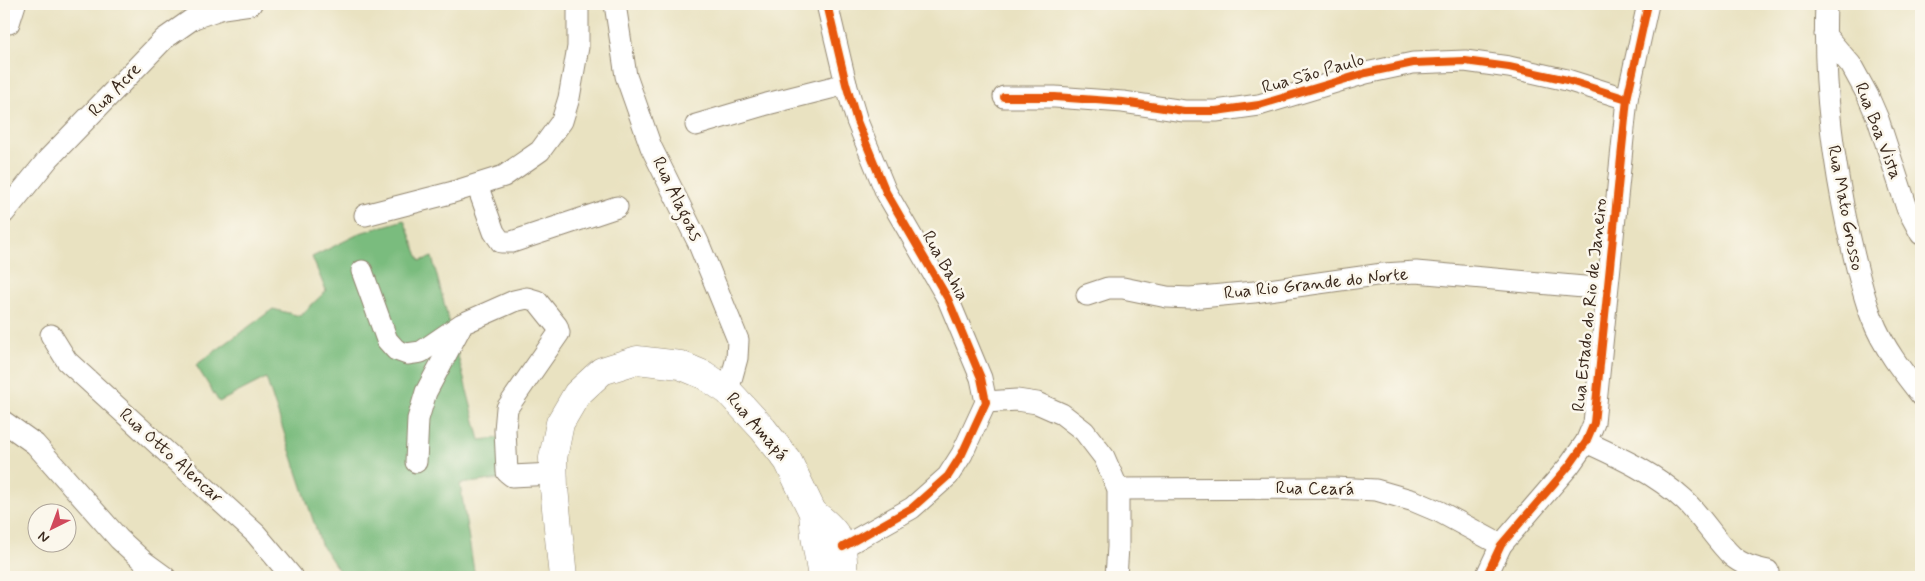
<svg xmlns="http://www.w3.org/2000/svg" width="1925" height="581" viewBox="0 0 1925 581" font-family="Mynerve,sans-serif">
<rect width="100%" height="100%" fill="#fbf7ec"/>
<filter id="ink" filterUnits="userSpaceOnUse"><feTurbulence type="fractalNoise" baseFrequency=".02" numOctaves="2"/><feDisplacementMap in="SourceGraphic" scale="10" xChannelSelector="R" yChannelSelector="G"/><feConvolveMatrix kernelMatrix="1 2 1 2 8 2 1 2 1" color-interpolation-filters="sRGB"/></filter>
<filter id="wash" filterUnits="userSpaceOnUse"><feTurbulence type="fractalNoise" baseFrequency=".0096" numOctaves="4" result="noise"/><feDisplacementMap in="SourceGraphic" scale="20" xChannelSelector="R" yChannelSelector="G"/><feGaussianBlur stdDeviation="1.12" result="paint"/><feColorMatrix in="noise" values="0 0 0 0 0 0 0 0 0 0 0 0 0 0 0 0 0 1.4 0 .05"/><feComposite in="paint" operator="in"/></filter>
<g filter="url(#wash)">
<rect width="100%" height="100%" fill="#e9e2c1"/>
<path fill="#7abc7e" stroke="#5a734e" d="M404,220L420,261L432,257L480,440L506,437L508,478L460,484L475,577H343L321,544L266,378L219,402L196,365L273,309L300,316L326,291L312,257L363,232Z"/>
</g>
<g filter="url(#ink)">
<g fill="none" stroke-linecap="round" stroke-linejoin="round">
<g stroke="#928670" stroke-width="23">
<g id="minor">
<path d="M615,4L626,76L651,147L698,242L738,340L737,358L728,391"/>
<path d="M827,4L846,84L857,121L886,192L948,299L981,378L986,402L962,454L948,476L912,508L843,547"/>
<path d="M1826,4C1823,80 1832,155 1848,230C1855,260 1861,290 1872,318C1883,347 1902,371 1921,395"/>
<path d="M9,23L15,4"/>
<path d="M1825,35L1851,65L1868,96L1878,119L1907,208L1921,234"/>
<path d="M1004,97H1055L1123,102L1184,111H1216L1259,105L1366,73L1413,63L1465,61L1509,67L1567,80L1627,99"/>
<path d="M696,125L767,104L846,84"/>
<path d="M477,185L494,232L501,242H512L617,207"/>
<path d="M4,213L49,158L164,39L194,18L223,8L251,4"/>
<path d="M365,215L450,193L504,176L540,151L562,121L569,98L578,47V4"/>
<path d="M362,271L387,340L396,350L407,354L421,352L462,324L514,301L527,298L537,301L557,326L559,333L507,408L505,430L507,472L512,476L553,474"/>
<path d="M1087,295L1108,288H1123L1167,297L1190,298L1254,292L1383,274L1416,272L1606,289"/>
<path d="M51,335L67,361L256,534L292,577"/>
<path d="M986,402L1017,400L1037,403L1062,414L1084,431L1104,457L1118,489V547L1116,577"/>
<path d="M4,422L35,444L119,539L143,561L165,577"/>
<path d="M1586,442C1621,458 1656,474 1685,501C1702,517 1716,541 1732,556C1742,565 1755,568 1768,571"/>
<path d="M416,462L418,419L426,392L460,328"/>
<path d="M1118,489L1334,488L1376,490L1414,501L1440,512L1501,545"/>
<path d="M1486,577L1501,545L1569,466L1586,442L1594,423L1627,99L1648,4"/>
</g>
</g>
<g stroke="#928670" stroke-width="29">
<g id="major">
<path d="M813,513C841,533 844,544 843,577"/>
<path d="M563,577L554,488L553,458L560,423L577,394L602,371L637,360L680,365L704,375L728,391L763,429L788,461L813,513L815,536L822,577"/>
</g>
</g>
<use href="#minor" stroke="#fff" stroke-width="21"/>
<use href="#major" stroke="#fff" stroke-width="28"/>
<g stroke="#fbf7ec" stroke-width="11">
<g id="cycleway">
<path d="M827,4L846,84L857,121L886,192L948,299L981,378L986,402L962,454L948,476L912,508L843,547"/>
<path d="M1004,97H1055L1123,102L1184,111H1216L1259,105L1366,73L1413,63L1465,61L1509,67L1567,80L1627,99"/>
<path d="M1486,577L1501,545L1569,466L1586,442L1594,423L1627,99L1648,4"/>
</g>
</g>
<use href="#cycleway" stroke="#e8590c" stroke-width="8"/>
</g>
</g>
<g text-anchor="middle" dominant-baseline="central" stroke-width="5" stroke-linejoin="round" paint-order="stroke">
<g font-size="18" fill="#3b2a1e" stroke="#fbf7ec">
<text transform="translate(1313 74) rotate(-16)">Rua São Paulo</text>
<text transform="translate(115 90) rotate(-46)">Rua Acre</text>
<text transform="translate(1878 131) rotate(69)">Rua Boa Vista</text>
<text transform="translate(677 199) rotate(64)">Rua Alagoas</text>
<text transform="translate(1845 208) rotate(79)">Rua Mato Grosso</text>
<text transform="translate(945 266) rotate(61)">Rua Bahia</text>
<text transform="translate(1316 284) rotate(-6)">Rua Rio Grande do Norte</text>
<text transform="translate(1590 305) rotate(-84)">Rua Estado do Rio de Janeiro</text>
<text transform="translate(757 427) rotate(49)">Rua Amapá</text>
<text transform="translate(171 456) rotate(42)">Rua Otto Alencar</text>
<text transform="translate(1315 489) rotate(1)">Rua Ceará</text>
</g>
</g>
<rect width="1925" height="581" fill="none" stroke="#fbf7ec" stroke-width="20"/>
<g transform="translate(52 528) rotate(222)"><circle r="24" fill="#fbf7ec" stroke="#aea59a"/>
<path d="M0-4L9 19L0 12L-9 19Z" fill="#d1495b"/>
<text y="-8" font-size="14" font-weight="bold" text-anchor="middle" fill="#3b2a1e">N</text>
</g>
</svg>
